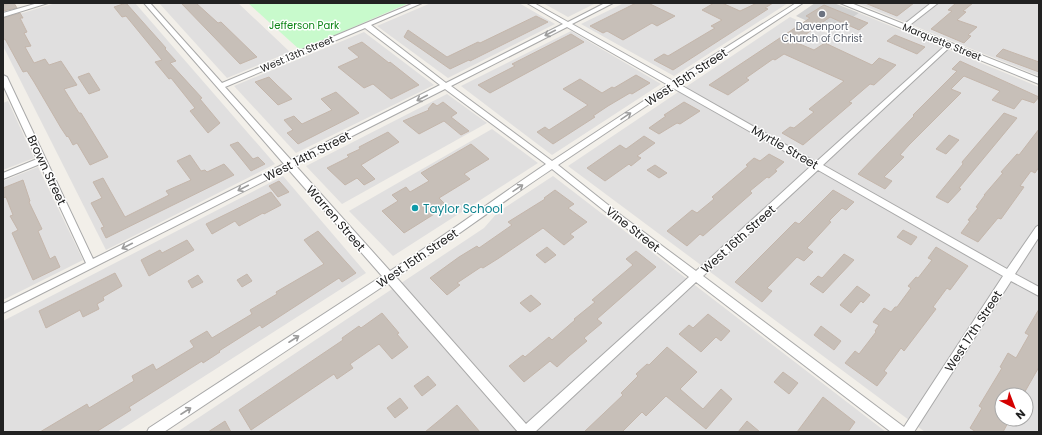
<svg xmlns="http://www.w3.org/2000/svg" width="1042" height="435" viewBox="0 0 1042 435" font-family="Poppins,sans-serif">
<rect width="100%" height="100%" fill="#f2efe9"/>
<g fill="#e0dfdf" fill-rule="evenodd">
<path d="M56,3H135L275,164L106,250L3,46V19Z"/>
<path d="M159,3H238L290,52L227,78Z"/>
<path d="M431,3H519L555,24L448,78L377,26Z"/>
<path d="M543,3H596L568,17Z"/>
<path d="M624,3H788L674,76L581,24Z"/>
<path d="M857,3H1039V76Z"/>
<path d="M859,13L1039,87V432H925L568,166L790,17L829,34ZM1002,395H1026V419H1002Z"/>
<path d="M571,31L661,84L552,155L461,86Z"/>
<path d="M364,32L434,85L296,153L234,86Z"/>
<path d="M447,94L487,123L342,204L306,166Z"/>
<path d="M8,101L34,158L3,170V103Z"/>
<path d="M492,129L538,163L393,256L349,211Z"/>
<path d="M38,167L83,260L3,300V181Z"/>
<path d="M283,176L366,273L117,432H3V321Z"/>
<path d="M553,176L886,432H177L484,228L498,212Z"/>
</g>
<path fill="#d0d0d0" d="M815,3H834L859,13L832,32L796,16Z"/>
<path fill="#c8facc" d="M248,3H409L300,50Z"/>
<g fill="#c7bfb8" stroke="#c4b6ab">
<path d="M10,3H14L17,8L3,11V5Z"/>
<path d="M126,3L166,48L165,49L176,61L170,63L202,98L200,99L220,123L208,133L190,111L195,108L171,78L169,79L155,62L162,60L126,16L122,17L114,7Z"/>
<path d="M181,3H196L218,23L221,22L257,57L240,64Z"/>
<path d="M636,3H648L675,16L657,26L652,23L623,40L607,31L603,33L590,26Z"/>
<path d="M714,3H722L740,11L757,3H773L765,8L768,9L673,70L654,60L664,54L668,56L715,28L711,26L722,20L702,10Z"/>
<path d="M865,3H914L897,16Z"/>
<path d="M956,3H973L963,11L966,12L957,20L977,27L968,35L971,36L964,43L931,29L952,11L948,10Z"/>
<path d="M824,5L868,23L859,30L830,17L795,42L814,50L825,43L872,65L879,58L896,65L874,85L870,84L849,102L852,103L803,145L782,133L790,127L794,128L814,112L809,109L844,81L784,54L775,60L773,59L746,78L749,80L728,95L709,85L810,18L806,16Z"/>
<path d="M20,13L23,18H20L27,32L24,33L31,46L25,47L34,63L45,59L49,65L61,61L77,85L64,89L79,113H81L108,157L90,165L77,143L73,145L68,136L67,137L61,128L34,82L27,71L23,72L5,39L3,40V18Z"/>
<path d="M536,16L548,22L470,61L469,60L450,69L404,37L408,30L447,57L478,42L480,43Z"/>
<path d="M571,34L584,42L490,93L478,85L515,66L512,64Z"/>
<path d="M895,35L925,47L917,54L887,41Z"/>
<path d="M362,42L389,63L390,62L419,85L391,99L373,84L364,88L338,67L358,58L359,57L348,48Z"/>
<path d="M1003,49L1039,62V72L996,56Z"/>
<path d="M960,61L1039,97L1034,103L1022,99L1014,109L992,100L1000,91L964,76L951,89L961,93L909,145L900,155L904,157L884,177L892,181L885,189L858,174L914,116L913,115L957,71L952,69Z"/>
<path d="M89,73L100,90L89,94L78,77Z"/>
<path d="M636,75L650,83L632,94L630,93L608,106L593,116L595,117L553,144L537,132L545,127L549,130L588,105L563,89L580,79L602,93L612,87L614,88Z"/>
<path d="M269,77L278,86L292,99L278,105L255,82Z"/>
<path d="M336,92L359,113L298,144L287,133L293,130L284,120L294,116L302,124L332,110L321,99Z"/>
<path d="M443,102L457,113L451,117L469,131L461,135L444,121L419,134L403,121L429,110L428,109L433,103L437,106Z"/>
<path d="M684,102L700,111L680,124L677,123L659,134L649,128L666,116L664,115Z"/>
<path d="M1004,113L1017,118L959,188L961,189L948,203L936,197L963,164L962,162Z"/>
<path d="M1039,129V167L1035,173L1031,171L1020,186L1024,187L1001,219L998,218L978,242L961,233L970,221L968,220L978,208L976,207L985,195H984L1003,173L1001,172L1017,154L1019,155Z"/>
<path d="M388,132L399,142L361,165L375,179L364,185L357,178L345,185L327,168L349,157L347,155L360,149L359,147Z"/>
<path d="M949,135L959,140L946,154L936,149Z"/>
<path d="M644,136L655,143L637,156L641,158L631,166L629,164L605,181L587,168L620,145L626,149Z"/>
<path d="M238,142L253,159L258,157L265,164L251,171L230,145Z"/>
<path d="M471,144L489,159L464,174L470,179L439,198L447,206L404,233L382,211L398,201L392,195L406,187L410,192L429,181L421,173Z"/>
<path d="M769,154L784,162L775,170L777,171L769,178L767,177L750,191L752,193L703,236L700,234L687,246L667,231L692,210L697,213L714,199L712,197L748,166L746,165L754,158L760,161Z"/>
<path d="M190,155L201,171L205,170L207,172L224,164L234,175L106,238L101,228L104,227L91,203L102,198L93,182L103,178L125,217L169,195L166,191L191,180L177,161Z"/>
<path d="M655,165L667,173L659,178L647,170Z"/>
<path d="M23,180L30,201L29,202L42,229L38,231L50,259L55,256L60,267L33,280L12,233L18,230L10,216L13,215L6,197L3,198V188Z"/>
<path d="M279,181L289,192L278,197L269,186Z"/>
<path d="M555,190L574,204L568,208L587,222L570,234L574,237L564,245L543,228L499,258L483,268L481,267L457,283L460,285L447,295L430,278L459,257L477,246L479,248L512,225L508,222L545,199L544,198Z"/>
<path d="M833,190L854,202L846,210L842,208L829,221L831,222L807,248L813,252L804,261L797,257L767,288L772,291L762,302L735,282L795,222L799,224Z"/>
<path d="M271,192L281,205L264,214L263,213L239,226L235,221L212,234L206,224Z"/>
<path d="M903,230L917,237L911,245L897,237Z"/>
<path d="M318,231L356,273L342,282L339,278L262,328L260,325L219,351L220,352L203,363L202,361L129,407L131,410L96,432H40L87,404L89,408L134,381L132,376L153,364L156,370L194,347L190,341L207,331L212,338L252,314L250,310L277,294L276,292L324,264L304,240Z"/>
<path d="M187,240L194,250L149,276L141,260L160,250L162,253Z"/>
<path d="M547,247L556,255L545,263L536,255Z"/>
<path d="M936,247L968,266L950,290L947,288L933,307L936,309L904,351L901,348L884,371L887,373L877,386L845,363L855,351L859,354L876,332L875,331L879,325L873,322L884,308L891,312L895,307H897L911,288L908,286L916,277L918,278L932,260L928,258Z"/>
<path d="M636,251L656,267L597,319L602,323L584,338L587,341L569,356L557,367L550,361L524,382L509,366L523,355L525,357L549,337L552,340L575,320L574,319L595,302L592,300L633,265L626,259Z"/>
<path d="M844,254L854,260L823,293L810,284L818,276L822,278Z"/>
<path d="M115,273L122,286L103,297L104,300L97,304L99,309L83,317L80,310L46,328L39,311Z"/>
<path d="M247,274L252,281L242,287L237,280Z"/>
<path d="M198,275L203,282L192,288L188,281Z"/>
<path d="M857,286L870,295L863,303L861,301L851,313L840,305Z"/>
<path d="M531,295L541,304L530,312L520,303Z"/>
<path d="M1039,309V367L1023,395H1002V419H1010L1003,432H976L970,428L982,408L979,406L1002,368L1000,367L1008,353L1016,358L1029,335L1025,333Z"/>
<path d="M382,313L399,333L397,334L408,347L392,359L379,344L350,364L353,368L337,379L334,374L251,430L239,410L343,340L342,338L359,326L361,328Z"/>
<path d="M708,314L730,331L721,341L716,337L701,352L679,334L689,325L693,328Z"/>
<path d="M821,326L841,341L834,350L814,335Z"/>
<path d="M667,347L697,372L680,389L703,409L721,389L732,399L706,429L666,396L646,416L642,412L622,432H584L623,395L621,393L638,376L636,374L647,364L649,365Z"/>
<path d="M783,372L798,383L789,394L774,382Z"/>
<path d="M428,376L436,385L422,396L414,386Z"/>
<path d="M823,397L855,422L848,432H797Z"/>
<path d="M400,398L408,408L395,418L387,408Z"/>
<path d="M457,405L480,432H425L442,418Z"/>
<path d="M225,421L231,432H208Z"/>
<path d="M747,421L760,432H738Z"/>
</g>
<g fill="none" stroke-linecap="round" stroke-linejoin="round">
<g stroke="#a9a9a9" stroke-width="2">
<g id="minor">
<path d="M38,3H48L3,17V13Z"/>
<path d="M144,3H150L222,83L414,3H422L371,25L446,83L563,24L527,3H534L568,22L605,3H613L572,24L673,81L796,3H803L679,84L816,162L947,44H951V46L823,165L1007,269L1036,227L1039,225V237L1015,274L1039,287V296L1011,281L914,432H891L696,282L535,432H518L388,283L164,432H147L149,428L382,276L288,169L3,313V304L86,263L40,164L3,179V173L37,159L3,85V75L7,77L93,259L284,164ZM567,27L668,85L552,161L451,86ZM365,28L440,85L291,160L225,87ZM673,88L811,166L696,271L622,216L558,165ZM445,89L546,164C494,199 443,237 390,271L295,165ZM552,169L616,220L689,277L526,424L396,277C449,242 499,204 552,169ZM818,170L1003,276L904,427L703,276Z"/>
<path d="M931,3H938L906,28H902V26Z"/>
</g>
</g>
<g stroke="#a9a9a9" stroke-width="2">
<path id="tertiary" d="M840,3H851L1039,78V84Z"/>
</g>
<use href="#minor" fill="#fff" fill-rule="evenodd"/>
<use href="#tertiary" fill="#fff" fill-rule="evenodd"/>
</g>
<defs><path id="oneway-shaft" d="M-6 0H5M1.5-3L5.5 0L1.5 3" fill="none" stroke-width="1.6" stroke-linecap="round" stroke-linejoin="round"/></defs>
<g stroke="#9c9c9c">
<use href="#oneway-shaft" transform="translate(550 33) rotate(153)"/>
<use href="#oneway-shaft" transform="translate(422 98) rotate(153)"/>
<use href="#oneway-shaft" transform="translate(626 116) rotate(-34)"/>
<use href="#oneway-shaft" transform="translate(243 188) rotate(153)"/>
<use href="#oneway-shaft" transform="translate(518 188) rotate(-34)"/>
<use href="#oneway-shaft" transform="translate(127 246) rotate(153)"/>
<use href="#oneway-shaft" transform="translate(294 339) rotate(-33)"/>
<use href="#oneway-shaft" transform="translate(186 411) rotate(-33)"/>
</g>
<circle fill="#6b7280" stroke="#fff" stroke-width="1.5" cx="822" cy="14" r="4"/>
<circle fill="#0f9aa8" stroke="#fff" stroke-width="1.5" cx="415" cy="208" r="4"/>
<g text-anchor="middle" dominant-baseline="central" stroke-width="3" stroke-linejoin="round" paint-order="stroke">
<g font-size="10" fill="#0c8416" stroke="#fff">
<text x="304" y="25">Jefferson Park</text>
</g>
<g font-size="10" fill="#5b616d" stroke="#fff">
<text x="822" y="26">Davenport<tspan x="822" dy="12">Church of Christ</tspan></text>
</g>
<g font-size="10" fill="#222" stroke="#fff">
<text transform="translate(942 42) rotate(22)">Marquette Street</text>
<text transform="translate(297 54) rotate(-23)">West 13th Street</text>
</g>
<g font-size="12" fill="#222" stroke="#fff">
<text transform="translate(686 77) rotate(-33)">West 15th Street</text>
<text transform="translate(785 147) rotate(30)">Myrtle Street</text>
<text transform="translate(307 156) rotate(-27)">West 14th Street</text>
<text transform="translate(47 170) rotate(65)">Brown Street</text>
<text transform="translate(336 218) rotate(49)">Warren Street</text>
<text transform="translate(633 229) rotate(38)">Vine Street</text>
<text transform="translate(738 239) rotate(-42)">West 16th Street</text>
<text transform="translate(417 258) rotate(-34)">West 15th Street</text>
<text transform="translate(973 331) rotate(-57)">West 17th Street</text>
</g>
<g font-size="12" fill="#0d838f" stroke="#fff" text-anchor="start">
<text x="423" y="208">Taylor School</text>
</g>
</g>
<rect width="1042" height="435" fill="none" stroke="#222222" stroke-width="8"/>
<g transform="translate(1014 407) rotate(138)"><circle r="19" fill="#ffffff" stroke="#a7a7a7"/>
<path d="M0-3L7 15L0 10L-7 15Z" fill="#d40000"/>
<text y="-6" font-size="11" font-weight="bold" text-anchor="middle" fill="#222222">N</text>
</g>
</svg>
